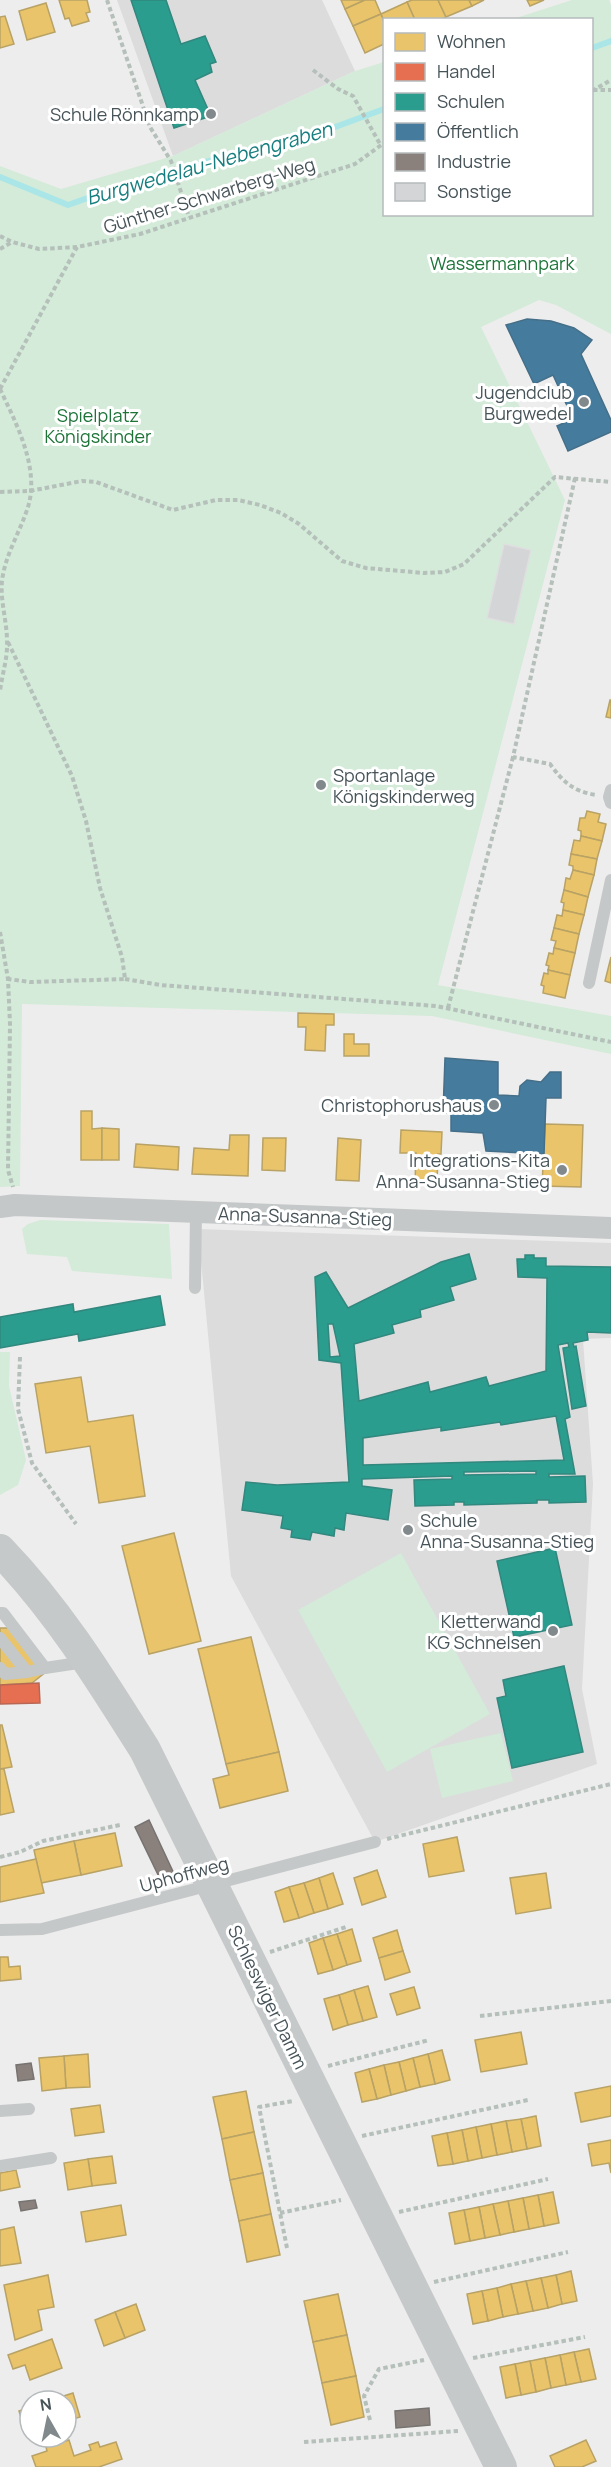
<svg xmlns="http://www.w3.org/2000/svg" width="611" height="2467" viewBox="0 0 611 2467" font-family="Manrope,sans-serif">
<rect width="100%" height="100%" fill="#eeeded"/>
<g fill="#dcdcdd">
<path d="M117,0H322L355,71L173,156Z"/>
<path d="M198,1229L611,1243V1338L583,1339L593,1484L582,1689L597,1764L375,1842L231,1576Z"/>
</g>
<g fill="#d3ebd8">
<path d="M572,0H609L611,5V334L556,305L539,300L481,327L565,500L438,985L611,1016V1054L432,1016L22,1004L20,1186L0,1187V166L61,189L173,156L355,71L384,62V214H592V20L513,19Z"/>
<path d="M40,1220L169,1224L172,1279L72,1271L67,1257L27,1254L22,1229L28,1224Z"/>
<path d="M0,1352H10L9,1386L26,1460L18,1485L0,1495Z"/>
<path d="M401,1553L490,1714L387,1772L298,1610Z"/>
<path d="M501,1733L513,1781L442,1798L430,1749Z"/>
</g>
<g fill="#e9c46a" stroke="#b8a265" stroke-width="1.5">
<path d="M59,0H87L90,12L86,13L89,21L72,26L69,18L65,19Z"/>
<path d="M341,0H365L345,9Z"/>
<path d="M365,0H375L381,14L353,26L345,9Z"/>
<path d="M412,0H438L446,17L440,20H415L407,2Z"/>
<path d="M438,0H469L472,6L446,17Z"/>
<path d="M469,0H484L472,6Z"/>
<path d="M527,0H544L530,6Z"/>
<path d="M407,2L415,20H384V22L381,14Z"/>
<path d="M46,3L55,32L27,40L19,11Z"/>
<path d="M381,14L384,22V44L365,53L353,26Z"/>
<path d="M5,16L14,44L0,48V17Z"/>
<path d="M610,700H611V718L606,717Z"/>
<path d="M587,811L600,814L598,822L606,824L602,841L581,836V831L578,830L580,818H585Z"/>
<path d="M581,836L602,841L597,859L571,854L574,840L580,841Z"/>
<path d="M571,854L597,859L594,875L573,870V866L569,865Z"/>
<path d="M573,870L594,875L588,897L564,890L566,878L570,879Z"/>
<path d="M564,890L588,897L584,915L563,910L564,903L561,902Z"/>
<path d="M563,910L584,915L579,934L554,928L557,915L562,916Z"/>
<path d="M554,928L579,934L575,953L554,948L556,941L551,940Z"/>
<path d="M554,948L575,953L570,975L548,970L549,966L546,965L549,953L553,954Z"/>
<path d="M611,957V983L605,981Z"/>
<path d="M548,970L570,975L565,998L543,993L544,986L541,985L544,973L548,974Z"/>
<path d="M298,1013L334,1014V1025H326L325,1051L305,1050L306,1027H298Z"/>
<path d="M344,1034H354V1044H369V1056H344Z"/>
<path d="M81,1111H92V1129L102,1128V1160H81Z"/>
<path d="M545,1124L583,1125L581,1187L542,1186Z"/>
<path d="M102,1128L119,1129V1160H102Z"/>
<path d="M401,1130L442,1132L441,1154H438L437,1183H415L416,1153H400Z"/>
<path d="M230,1135H249L248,1176L192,1174L194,1148L229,1150Z"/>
<path d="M263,1138H286L285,1171L262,1170Z"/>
<path d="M338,1138L361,1140L359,1181L336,1180Z"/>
<path d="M136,1144L179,1147L178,1170L134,1167Z"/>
<path d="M81,1377L88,1422L133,1415L145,1496L99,1503L90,1446L46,1453L35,1384Z"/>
<path d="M174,1533L201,1641L149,1654L122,1546Z"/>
<path d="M0,1628H11L46,1672L32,1683L0,1685Z"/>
<path d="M251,1637L279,1752L226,1764L198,1649Z"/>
<path d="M0,1725H2L12,1767L0,1769Z"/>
<path d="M279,1752L288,1791L220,1808L213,1779L229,1775L226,1764Z"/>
<path d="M0,1769H4L14,1812L0,1815Z"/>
<path d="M115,1833L122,1866L81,1875L74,1841Z"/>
<path d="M457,1837L464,1871L429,1877L423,1844Z"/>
<path d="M74,1841L81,1875L41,1883L34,1850Z"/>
<path d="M36,1859L44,1893L0,1902V1867Z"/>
<path d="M377,1870L386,1897L362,1905L354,1878Z"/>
<path d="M333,1873L343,1904L328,1909L319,1878Z"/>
<path d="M546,1873L551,1908L516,1914L510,1878Z"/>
<path d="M319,1878L328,1909L314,1913L304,1883Z"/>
<path d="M304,1883L314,1913L299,1918L289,1887Z"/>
<path d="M289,1887L299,1918L284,1922L275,1892Z"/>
<path d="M352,1929L361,1961L347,1965L337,1934Z"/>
<path d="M397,1930L403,1951L379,1958L373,1938Z"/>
<path d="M337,1934L347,1965L333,1970L323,1938Z"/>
<path d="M323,1938L333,1970L318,1974L309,1943Z"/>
<path d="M403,1951L410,1972L385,1980L379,1958Z"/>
<path d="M0,1957H8L9,1967L20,1966L21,1979L0,1981Z"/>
<path d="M368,1986L377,2017L363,2021L354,1990Z"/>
<path d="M414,1987L420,2008L397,2015L390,1994Z"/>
<path d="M354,1990L363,2021L348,2025L339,1995Z"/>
<path d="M339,1995L348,2025L333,2030L324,1999Z"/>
<path d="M521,2032L527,2064L481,2072L475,2040Z"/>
<path d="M442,2050L450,2080L435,2084L428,2054Z"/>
<path d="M88,2054L90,2087L66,2088L64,2056Z"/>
<path d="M428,2054L435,2084L420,2087L413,2058Z"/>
<path d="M64,2056L66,2088L42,2091L39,2058Z"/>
<path d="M413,2058L420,2087L406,2091L399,2062Z"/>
<path d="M399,2062L406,2091L391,2095L384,2065Z"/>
<path d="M384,2065L391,2095L377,2099L369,2069Z"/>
<path d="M369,2069L377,2099L362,2102L355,2073Z"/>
<path d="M611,2086V2116L581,2122L575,2093Z"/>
<path d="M246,2091L254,2132L222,2139L213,2097Z"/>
<path d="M100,2105L104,2132L75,2136L71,2109Z"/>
<path d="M536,2116L541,2146L527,2149L521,2119Z"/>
<path d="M521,2119L527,2149L512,2152L506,2121Z"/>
<path d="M506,2121L512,2152L497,2155L491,2124Z"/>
<path d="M491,2124L497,2155L482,2158L476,2127Z"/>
<path d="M476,2127L482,2158L468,2161L462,2130Z"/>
<path d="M462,2130L468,2161L453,2164L447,2133Z"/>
<path d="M254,2132L263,2173L230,2180L222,2139Z"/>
<path d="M447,2133L453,2164L438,2166L432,2136Z"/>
<path d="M611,2140V2173L609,2163L592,2166L588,2144Z"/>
<path d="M112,2156L116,2183L92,2186L88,2159Z"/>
<path d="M88,2159L92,2186L68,2190L64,2163Z"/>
<path d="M16,2170L20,2187L0,2191V2173Z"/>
<path d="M263,2173L271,2214L239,2221L230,2180Z"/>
<path d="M553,2192L559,2223L544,2226L538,2195Z"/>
<path d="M538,2195L544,2226L529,2229L523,2198Z"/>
<path d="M523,2198L529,2229L514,2232L508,2201Z"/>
<path d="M508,2201L514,2232L500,2235L493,2204Z"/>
<path d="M493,2204L500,2235L485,2238L479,2207Z"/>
<path d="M121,2205L126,2235L86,2242L81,2212Z"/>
<path d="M479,2207L485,2238L470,2241L464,2210Z"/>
<path d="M464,2210L470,2241L455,2244L449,2213Z"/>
<path d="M271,2214L280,2255L247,2262L239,2221Z"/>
<path d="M14,2227L21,2263L0,2266V2230Z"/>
<path d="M571,2271L577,2301L562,2304L556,2275Z"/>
<path d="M48,2275L54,2307L38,2310L42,2330L15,2340L4,2285Z"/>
<path d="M556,2275L562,2304L548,2308L541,2278Z"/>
<path d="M541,2278L548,2308L533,2311L526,2281Z"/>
<path d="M526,2281L533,2311L518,2314L511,2284Z"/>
<path d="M511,2284L518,2314L503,2317L497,2288Z"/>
<path d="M497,2288L503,2317L488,2321L482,2291Z"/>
<path d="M482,2291L488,2321L473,2324L467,2294Z"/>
<path d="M338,2294L347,2335L313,2342L304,2301Z"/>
<path d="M136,2304L145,2330L125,2338L115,2312Z"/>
<path d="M115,2312L125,2338L104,2346L95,2320Z"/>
<path d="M347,2335L356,2376L322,2383L313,2342Z"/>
<path d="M52,2339L62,2368L30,2380L25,2365L13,2369L8,2355Z"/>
<path d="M589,2349L596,2379L581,2382L574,2352Z"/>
<path d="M574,2352L581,2382L566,2385L560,2355Z"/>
<path d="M560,2355L566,2385L551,2388L545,2358Z"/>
<path d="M545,2358L551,2388L536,2392L530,2361Z"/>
<path d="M530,2361L536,2392L521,2395L515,2364Z"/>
<path d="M515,2364L521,2395L506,2398L500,2367Z"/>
<path d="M356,2376L364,2417L331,2425L322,2383Z"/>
<path d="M73,2393L80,2417L66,2421V2401H48Z"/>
<path d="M30,2407V2433L26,2434L19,2411Z"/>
<path d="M69,2440L74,2456L91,2450L89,2445L98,2442L100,2447L116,2442L122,2459L99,2467H36L32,2456L47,2451L46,2447Z"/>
<path d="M586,2440L596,2461L582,2467H555L550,2456Z"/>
</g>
<path fill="#e76f51" stroke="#b76753" stroke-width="1.5" d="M39,1683L40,1703L0,1704V1685Z"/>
<g fill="#2a9d8f" stroke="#32877e" stroke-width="1.5" fill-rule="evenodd">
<path d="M131,0H166L181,44L205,36L216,62L210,64L212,72L195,80L211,116L174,128Z"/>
<path d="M469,1254L476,1279L450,1287L454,1300L420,1310L421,1317L392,1325L394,1333L354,1344L359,1401L428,1382L430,1392L486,1377L489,1386L546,1371L547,1278L518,1277L517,1259H525V1255H534V1258H546V1266L611,1267V1333L587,1332L588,1340L573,1343L574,1347L576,1346L586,1406L572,1409L563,1348L569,1347L568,1343L558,1345L570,1417L565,1419L575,1474H549V1477L585,1476L586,1502L549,1503V1500H537V1503L464,1505V1502H454V1505L415,1506L414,1480L452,1479V1476L362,1479V1486L392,1490L388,1520L346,1513L344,1530L335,1528L334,1536L312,1532L310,1540L291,1537L292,1530L281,1528L283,1516L242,1510L246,1482L277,1485L349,1482L341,1363L319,1360L315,1277L326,1272L348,1308L441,1262ZM328,1324H333L340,1356L330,1357ZM556,1416L564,1460L363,1465V1438L441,1427V1431L500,1422L501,1425ZM536,1471V1474L464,1475V1472Z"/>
<path d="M160,1296L165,1325L79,1341L78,1334L0,1348V1317L73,1304L74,1312Z"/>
<path d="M555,1548L572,1625L514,1637L497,1561Z"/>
<path d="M564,1666L583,1752L512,1768L497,1698L506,1696L503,1680Z"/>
</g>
<g fill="#457b9d" stroke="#456f88" stroke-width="1.5">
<path d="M527,319L551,321L574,328L592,340L581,354L611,420V432L568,451L557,426L573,419L553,375L534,384L506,325Z"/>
<path d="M445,1058L498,1062V1095L519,1096L520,1086L527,1080L541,1082L550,1072H561V1098H546L544,1154L486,1151L483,1133L451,1131V1113H443Z"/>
</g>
<g fill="#8a817c" stroke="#767371" stroke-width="1.5">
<path d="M149,1820L176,1878L163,1885L135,1827Z"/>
<path d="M31,2063L34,2079L18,2081L16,2065Z"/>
<path d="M35,2200L37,2208L21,2211L19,2202Z"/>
<path d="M429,2408L430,2425L396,2428L395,2411Z"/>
</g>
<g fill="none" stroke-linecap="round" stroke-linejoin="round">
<g stroke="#aae6e7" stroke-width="6">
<path d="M592,48L611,41"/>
<path d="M0,177L68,205L127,184L256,148L308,137L384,109"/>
</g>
</g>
<path fill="#d4d5d6" stroke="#dfdfe0" stroke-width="1.5" d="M504,544L531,550L514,624L487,618Z"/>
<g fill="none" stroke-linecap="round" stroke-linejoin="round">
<g stroke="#b5c0bb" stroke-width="4" stroke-dasharray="4.5 3" stroke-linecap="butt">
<path d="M107,0L150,127L171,161L189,217"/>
<path d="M313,70L338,89L353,96L380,144"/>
<path d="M593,90H611"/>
<path d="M592,91L611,80"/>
<path d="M0,236L12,242L39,249L77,247L140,234L355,164L384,143"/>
<path d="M0,249L12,242"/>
<path d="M0,389C16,423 40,468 28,507C20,532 5,555 2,581C0,601 7,621 7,641C8,657 2,675 0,691"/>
<path d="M0,389L77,247"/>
<path d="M575,478L513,757L550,764C563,782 574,792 597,795"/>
<path d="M0,492L30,491L82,481L96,482L173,510L216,500H238L260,505L281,513L299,524L342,561L366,568L424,573L445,572L464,564L555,477L611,482"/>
<path d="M8,642L72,776L86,821L100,888L122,957L125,979L30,982L8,979"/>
<path d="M0,932L8,979L10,1024L8,1170L13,1187"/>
<path d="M125,979L160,985L436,1006L611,1042"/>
<path d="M448,1008L513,757"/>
<path d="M20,1357L18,1409L32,1463L76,1524"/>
<path d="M387,1839L611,1784"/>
<path d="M0,1857L20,1852L43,1841L120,1825"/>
<path d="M270,1952L346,1927"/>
<path d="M480,2016L611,2001"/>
<path d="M328,2066L429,2040"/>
<path d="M362,2136L528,2100"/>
<path d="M399,2212L548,2179"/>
<path d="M280,2213L341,2200"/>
<path d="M287,2248L259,2107L293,2101"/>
<path d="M434,2282L568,2252"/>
<path d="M473,2358L585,2337"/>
<path d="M370,2420L364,2396L379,2369L424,2360"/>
<path d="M304,2442L458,2431"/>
</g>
<g stroke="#c5c8c9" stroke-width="12">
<path d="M611,790L609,797L611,803"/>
<path d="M589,983L611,880"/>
<path d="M195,1288L196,1212"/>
<path d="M0,1613H3L45,1668L85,1662"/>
<path d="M0,1638L27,1672L45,1668"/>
<path d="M0,1668L5,1674L27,1672"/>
<path d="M0,1930L42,1929L375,1842"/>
<path d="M0,2111L29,2109"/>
<path d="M0,2166L51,2158"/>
</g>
<path stroke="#c5c8c9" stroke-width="22" d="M0,1207L15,1205L611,1228"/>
<path stroke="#c6c9ca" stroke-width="32" d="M0,1550C58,1610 101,1680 145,1750L501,2467"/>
</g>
<g fill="#81898c" stroke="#fff" stroke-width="2">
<circle cx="211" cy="114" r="6"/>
<circle cx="584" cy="402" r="6"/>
<circle cx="321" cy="785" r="6"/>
<circle cx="494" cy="1105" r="6"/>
<circle cx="562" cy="1170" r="6"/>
<circle cx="408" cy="1530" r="6"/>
<circle cx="553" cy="1631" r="6"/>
</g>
<g text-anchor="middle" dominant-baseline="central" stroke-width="6" stroke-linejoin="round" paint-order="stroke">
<g font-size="18" fill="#465358" stroke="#fff" text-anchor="end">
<text x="199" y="114">Schule Rönnkamp</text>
<text x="572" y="392">Jugendclub<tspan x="572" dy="21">Burgwedel</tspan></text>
<text x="333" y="775" text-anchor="start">Sportanlage<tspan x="333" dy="21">Königskinderweg</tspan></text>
<text x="482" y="1105">Christophorushaus</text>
<text x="550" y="1160">Integrations-Kita<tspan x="550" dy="21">Anna-Susanna-Stieg</tspan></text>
<text x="420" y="1520" text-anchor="start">Schule<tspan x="420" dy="21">Anna-Susanna-Stieg</tspan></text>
<text x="541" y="1621">Kletterwand<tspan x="541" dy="21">KG Schnelsen</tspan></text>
</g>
<g font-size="18" fill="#465358" stroke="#fff">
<text transform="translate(209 195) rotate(-17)">Günther-Schwarberg-Weg</text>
<text transform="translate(305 1216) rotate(2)">Anna-Susanna-Stieg</text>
<text transform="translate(184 1874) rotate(-15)">Uphoffweg</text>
<text transform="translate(268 1997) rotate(64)">Schleswiger Damm</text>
</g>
<g font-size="18" fill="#1d7338" stroke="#fff">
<text x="502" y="263">Wassermannpark</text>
<text x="98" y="415">Spielplatz<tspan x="98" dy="21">Königskinder</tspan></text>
</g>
<g font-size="20" font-style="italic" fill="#167e7f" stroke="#fff">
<text transform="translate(209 163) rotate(-16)">Burgwedelau-Nebengraben</text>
</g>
</g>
<rect x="383" y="18" width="210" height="198" fill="#ffffff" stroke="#b5babc" stroke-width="1.5"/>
<rect x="395" y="33" width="30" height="18" fill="#e9c46a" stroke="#b5babc" stroke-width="1.5"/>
<text x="437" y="48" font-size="18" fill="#465358">Wohnen</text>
<rect x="395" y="63" width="30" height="18" fill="#e76f51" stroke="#b5babc" stroke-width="1.5"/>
<text x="437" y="78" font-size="18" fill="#465358">Handel</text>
<rect x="395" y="93" width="30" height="18" fill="#2a9d8f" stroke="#b5babc" stroke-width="1.5"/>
<text x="437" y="108" font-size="18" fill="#465358">Schulen</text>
<rect x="395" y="123" width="30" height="18" fill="#457b9d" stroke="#b5babc" stroke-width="1.5"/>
<text x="437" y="138" font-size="18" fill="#465358">Öffentlich</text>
<rect x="395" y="153" width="30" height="18" fill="#8a817c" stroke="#b5babc" stroke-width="1.5"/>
<text x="437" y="168" font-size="18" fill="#465358">Industrie</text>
<rect x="395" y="183" width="30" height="18" fill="#d4d5d6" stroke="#b5babc" stroke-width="1.5"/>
<text x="437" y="198" font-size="18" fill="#465358">Sonstige</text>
<g transform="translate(48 2419) rotate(351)"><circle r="28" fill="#ffffff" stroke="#b5babc" stroke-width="1.5"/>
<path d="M0-4.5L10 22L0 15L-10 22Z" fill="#81898c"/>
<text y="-9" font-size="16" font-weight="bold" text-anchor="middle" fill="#465358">N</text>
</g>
</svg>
